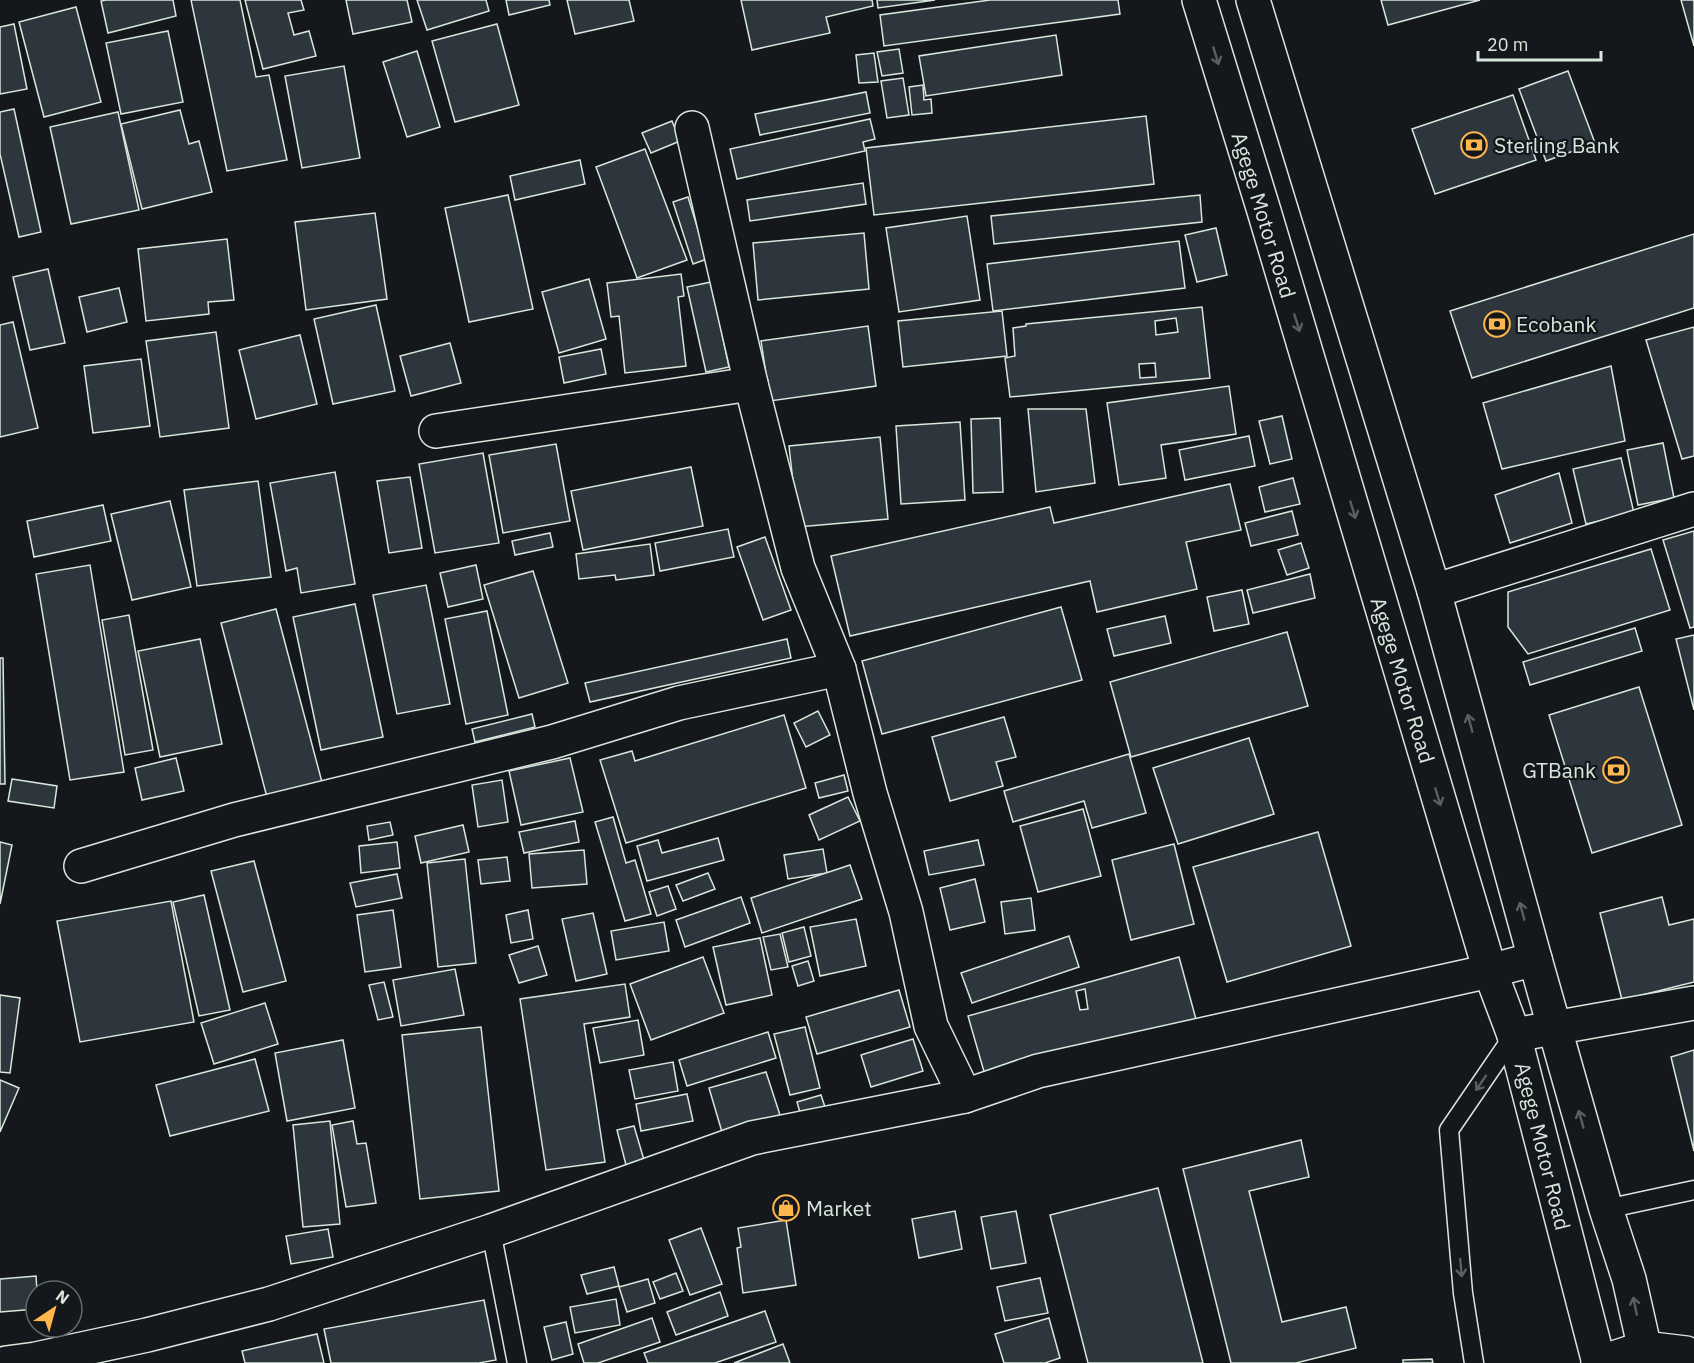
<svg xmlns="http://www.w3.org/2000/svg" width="1694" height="1363" viewBox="0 0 1694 1363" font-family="'IBM Plex Sans',sans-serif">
<rect width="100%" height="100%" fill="#14181c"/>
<g fill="#2c363c" stroke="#d8e6dc" stroke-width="1.5" fill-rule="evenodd">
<path d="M106,0H173L176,16L108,33L101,1Z"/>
<path d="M191,0H240L256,77L269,75L287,160L227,171Z"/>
<path d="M245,0H301L304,10L288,13L294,35L309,31L316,56L263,69Z"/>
<path d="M346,0H407L412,22L353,34Z"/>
<path d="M417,0H486L489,11L427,30Z"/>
<path d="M506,0H549L550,5L509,15Z"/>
<path d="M567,0H629L634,21L575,34Z"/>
<path d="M741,0H872L873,6L826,17L830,33L752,50Z"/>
<path d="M877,0H935L878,8Z"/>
<path d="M990,0H1118L1120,14L884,46L880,15Z"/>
<path d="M1381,0H1480L1388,25Z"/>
<path d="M1681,0H1694V46Z"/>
<path d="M76,7L101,102L44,117L19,22Z"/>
<path d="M14,24L27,89L0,94V27Z"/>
<path d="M497,24L519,105L455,122L432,41Z"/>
<path d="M168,31L183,102L121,114L106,43Z"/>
<path d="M1056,35L1062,75L926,96L919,56Z"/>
<path d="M899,49L903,73L882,76L877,52Z"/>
<path d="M417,51L440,127L407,137L383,62Z"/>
<path d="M874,53L878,82L859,83L856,55Z"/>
<path d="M344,66L360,158L302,168L285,76Z"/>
<path d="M1568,71L1595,143L1546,161L1519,89Z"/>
<path d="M903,78L909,115L887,118L881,81Z"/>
<path d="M923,85L924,100L931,99L932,113L912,115L909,87Z"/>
<path d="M866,92L870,113L760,135L755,114Z"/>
<path d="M1513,95L1536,160L1435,194L1412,129Z"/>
<path d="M14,109L41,232L19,237L0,154V112Z"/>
<path d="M180,110L189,144L199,141L212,192L142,209L121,124Z"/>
<path d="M118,112L139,210L71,224L50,127Z"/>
<path d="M1146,116L1154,184L874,215L866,148Z"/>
<path d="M870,119L875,139L863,142L865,151L737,179L730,149Z"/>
<path d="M672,121L680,141L651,153L642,133Z"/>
<path d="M645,149L687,260L637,278L596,167Z"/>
<path d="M580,160L585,184L515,200L510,176Z"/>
<path d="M863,183L866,204L750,221L747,200Z"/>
<path d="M508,195L533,309L469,322L445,208Z"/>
<path d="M1200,195L1202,222L994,244L991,216Z"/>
<path d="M688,197L707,259L693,264L673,202Z"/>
<path d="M375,213L387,299L306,310L295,222Z"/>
<path d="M967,216L980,300L899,312L886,228Z"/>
<path d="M1216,228L1227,275L1197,282L1185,235Z"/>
<path d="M864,233L869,289L758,300L753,243Z"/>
<path d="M1694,234V308L1472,378L1450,311Z"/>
<path d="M227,239L234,300L208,302L209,314L146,321L138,249Z"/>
<path d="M1179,241L1185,288L993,311L987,264Z"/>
<path d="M48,269L65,343L30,350L13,277Z"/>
<path d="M681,274L684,296L678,297L686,366L625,373L619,316L611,317L607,283Z"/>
<path d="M589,279L606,339L559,353L542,292Z"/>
<path d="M711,282L729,367L706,372L687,287Z"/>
<path d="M119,288L127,322L87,332L79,297Z"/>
<path d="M376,305L395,391L333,404L314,319Z"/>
<path d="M1202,307L1210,378L1010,397L1005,358L1015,356L1013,328L1026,326V324ZM1176,318L1178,332L1156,335L1155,321ZM1155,363L1156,377L1140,378L1139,364Z"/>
<path d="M1002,311L1007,356L903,367L898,321Z"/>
<path d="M13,322L38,428L0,437V325Z"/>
<path d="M868,326L876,386L770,401L761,341Z"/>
<path d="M1694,327V456L1682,459L1646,340Z"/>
<path d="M216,332L229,428L160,437L146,341Z"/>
<path d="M300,335L317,404L256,419L239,350Z"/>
<path d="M450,343L461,383L411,396L400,356Z"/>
<path d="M601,349L606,374L564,383L559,357Z"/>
<path d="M141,359L150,426L93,433L84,366Z"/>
<path d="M1611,366L1625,441L1502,469L1483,403Z"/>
<path d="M1229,386L1236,434L1161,445L1166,478L1119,485L1107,403Z"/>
<path d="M1028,409H1086L1095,483L1036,492Z"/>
<path d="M1282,416L1292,459L1270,464L1259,421Z"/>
<path d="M1000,418L1003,492L973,493L971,419Z"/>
<path d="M960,422L965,500L901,504L896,426Z"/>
<path d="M1249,436L1255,466L1185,480L1179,450Z"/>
<path d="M880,437L888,519L798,527L789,446Z"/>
<path d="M1663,443L1674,498L1638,505L1627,450Z"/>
<path d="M556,444L570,521L503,533L489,455Z"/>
<path d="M483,453L499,543L435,553L419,464Z"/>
<path d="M1621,458L1634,513L1586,524L1573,469Z"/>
<path d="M691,467L703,526L583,550L571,491Z"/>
<path d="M335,472L355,584L301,593L297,568L286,571L270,483Z"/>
<path d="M1559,473L1572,523L1510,543L1495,495Z"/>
<path d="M410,477L422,548L389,553L377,481Z"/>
<path d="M1293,478L1300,504L1265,512L1259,487Z"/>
<path d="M258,481L271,577L197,586L184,490Z"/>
<path d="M1230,484L1241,530L1186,542L1197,589L1097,612L1090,581L850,636L831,556L1050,507L1054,523Z"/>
<path d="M170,501L191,587L132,600L111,514Z"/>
<path d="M103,505L111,541L34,557L27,521Z"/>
<path d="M1292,511L1298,535L1251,546L1245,523Z"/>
<path d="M728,529L734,557L660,571L655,543Z"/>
<path d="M1694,531V627L1690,628L1663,540Z"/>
<path d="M550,533L553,547L515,555L512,541Z"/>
<path d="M765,537L791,610L763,620L737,547Z"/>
<path d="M1301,543L1309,568L1287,575L1278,550Z"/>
<path d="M650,544L654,575L616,580L615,575L579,579L576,554Z"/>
<path d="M1651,549L1670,610L1528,654L1508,627V592Z"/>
<path d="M90,565L124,772L70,780L36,574Z"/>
<path d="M476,565L483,599L448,607L440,573Z"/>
<path d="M533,571L568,683L519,698L484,585Z"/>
<path d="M1310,574L1315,598L1253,613L1247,590Z"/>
<path d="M426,585L450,704L397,714L373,595Z"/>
<path d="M1242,590L1249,624L1214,631L1207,597Z"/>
<path d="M355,604L383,737L321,750L293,617Z"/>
<path d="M1061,607L1082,680L882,734L862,661Z"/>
<path d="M276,609L323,786L268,801L221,623Z"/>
<path d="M487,611L508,715L466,724L445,619Z"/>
<path d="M129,615L153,750L125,755L102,620Z"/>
<path d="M1165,616L1171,643L1114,656L1107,629Z"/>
<path d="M1635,628L1642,651L1530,685L1523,662Z"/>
<path d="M1287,632L1308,706L1131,757L1110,682Z"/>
<path d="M1694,635V710L1676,639Z"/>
<path d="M200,639L222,744L160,757L138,651Z"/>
<path d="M787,639L791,658L590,702L585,683Z"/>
<path d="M0,658H3L5,784H0Z"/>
<path d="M1639,687L1682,825L1592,853L1549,715Z"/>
<path d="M818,711L830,735L806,747L794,723Z"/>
<path d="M532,714L535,727L475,742L472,729Z"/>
<path d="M784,715L806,788L626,843L600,760L632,751L635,761Z"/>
<path d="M1004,717L1016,757L996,762L1003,786L950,801L932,737Z"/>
<path d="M1249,738L1274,814L1178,844L1153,768Z"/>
<path d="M1129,754L1146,813L1092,828L1084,801L1013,822L1004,791Z"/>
<path d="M176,758L184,791L142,800L135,768Z"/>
<path d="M570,758L583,812L521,825L509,771Z"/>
<path d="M844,775L848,791L819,798L815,783Z"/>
<path d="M12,779L57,786L54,808L8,801Z"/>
<path d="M502,780L508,822L478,827L472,785Z"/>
<path d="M848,797L860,821L819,840L809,815Z"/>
<path d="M1083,809L1101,876L1038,892L1020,826Z"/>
<path d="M613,817L626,863L635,860L651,914L625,921L595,822Z"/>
<path d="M575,821L579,842L524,853L519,832Z"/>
<path d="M390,822L393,835L369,840L367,826Z"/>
<path d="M463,825L469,852L421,863L415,836Z"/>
<path d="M1318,832L1351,946L1227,982L1193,867Z"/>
<path d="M718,838L724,860L647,881L637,846L658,840L662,853Z"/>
<path d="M978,840L984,865L929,875L924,851Z"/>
<path d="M0,842L12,845L0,904Z"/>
<path d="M397,842L400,868L361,873L359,846Z"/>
<path d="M1174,844L1194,924L1131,940L1112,860Z"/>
<path d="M823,849L827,873L788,879L784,855Z"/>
<path d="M584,850L587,884L532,888L529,854Z"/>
<path d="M507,857L510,881L481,884L478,860Z"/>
<path d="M465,859L476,963L438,967L427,863Z"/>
<path d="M254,861L286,981L243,992L211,871Z"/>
<path d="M850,865L862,899L762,933L751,898Z"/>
<path d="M708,873L715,889L683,901L676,885Z"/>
<path d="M397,874L402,898L356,907L350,883Z"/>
<path d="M975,879L985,922L950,930L940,888Z"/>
<path d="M668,886L676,909L657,916L649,892Z"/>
<path d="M204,895L230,1010L199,1016L173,902Z"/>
<path d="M741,897L750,923L685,947L676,920Z"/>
<path d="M1662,897L1669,925L1694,919V982L1622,1000L1600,913Z"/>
<path d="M1031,898L1035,930L1005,934L1001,902Z"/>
<path d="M171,901L194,1022L80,1042L57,921Z"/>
<path d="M393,910L401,967L365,972L357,915Z"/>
<path d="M528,910L533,939L511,943L506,915Z"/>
<path d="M593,913L607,974L576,981L562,919Z"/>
<path d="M856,919L866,966L820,976L810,927Z"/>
<path d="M664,922L669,951L616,960L611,931Z"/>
<path d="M804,927L811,956L789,962L782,933Z"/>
<path d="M780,934L788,967L771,970L763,937Z"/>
<path d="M1069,936L1079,967L972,1003L961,973Z"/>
<path d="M760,938L772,995L726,1005L713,947Z"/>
<path d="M538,946L547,975L519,983L509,955Z"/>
<path d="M703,957L724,1013L651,1040L630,984Z"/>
<path d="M1179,957L1197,1023L987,1082L968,1016ZM1085,989L1088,1009L1080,1010L1076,991Z"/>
<path d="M808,961L814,981L798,986L792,966Z"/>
<path d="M455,969L464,1015L401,1026L393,980Z"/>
<path d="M384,982L393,1017L378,1020L369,985Z"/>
<path d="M625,984L630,1017L584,1024L605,1162L546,1170L520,999Z"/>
<path d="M899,990L910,1027L817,1054L806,1017Z"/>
<path d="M0,995L20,998L10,1073L0,1072Z"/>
<path d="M265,1003L278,1044L214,1064L201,1023Z"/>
<path d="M638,1020L644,1055L600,1063L593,1028Z"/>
<path d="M481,1027L499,1191L420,1199L402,1035Z"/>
<path d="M805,1027L820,1088L790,1095L774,1034Z"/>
<path d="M768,1032L776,1058L687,1086L679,1060Z"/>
<path d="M913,1039L923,1071L871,1087L861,1055Z"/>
<path d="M343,1040L355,1108L287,1121L275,1053Z"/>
<path d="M1694,1050V1151L1671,1057Z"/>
<path d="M255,1059L269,1111L170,1136L156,1085Z"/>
<path d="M673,1062L678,1091L635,1099L629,1070Z"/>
<path d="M766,1072L780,1115L722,1132L709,1088Z"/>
<path d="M0,1080L19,1088L0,1132Z"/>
<path d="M687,1094L693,1121L641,1131L636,1104Z"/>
<path d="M821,1095L828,1116L803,1123L797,1102Z"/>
<path d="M330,1121L340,1224L303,1227L293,1125Z"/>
<path d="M353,1121L357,1144L366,1143L376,1203L346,1207L332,1125Z"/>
<path d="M634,1126L644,1160L626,1165L617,1130Z"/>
<path d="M1301,1140L1309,1177L1249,1191L1282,1322L1346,1307L1356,1348L1296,1363H1231L1183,1169Z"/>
<path d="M1158,1188L1203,1363H1088L1050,1215Z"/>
<path d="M955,1211L962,1249L919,1258L912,1219Z"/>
<path d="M1016,1211L1026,1263L991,1269L981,1217Z"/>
<path d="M786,1220L796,1285L743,1293L737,1248L741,1247L738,1228Z"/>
<path d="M701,1228L722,1284L690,1295L669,1240Z"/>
<path d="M328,1229L333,1257L291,1264L286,1236Z"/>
<path d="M614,1267L619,1286L587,1294L581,1275Z"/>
<path d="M676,1273L683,1291L660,1299L653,1282Z"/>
<path d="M36,1276L37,1291L36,1309L0,1312V1279Z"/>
<path d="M1040,1278L1048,1313L1005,1321L997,1287Z"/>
<path d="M648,1279L655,1303L627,1312L619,1287Z"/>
<path d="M720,1292L728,1316L676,1335L667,1312Z"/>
<path d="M616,1299L620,1325L575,1333L570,1307Z"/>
<path d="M484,1300L496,1360L479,1363H331L324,1329Z"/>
<path d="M765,1311L776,1342L715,1363H648L644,1353Z"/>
<path d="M652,1318L660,1342L598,1363H584L578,1344Z"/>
<path d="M1049,1318L1060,1358L1045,1363H1004L995,1334Z"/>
<path d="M566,1322L573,1354L552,1360L544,1327Z"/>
<path d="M317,1334L324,1363H245L242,1351Z"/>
<path d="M783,1344L790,1363H734Z"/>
<path d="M1432,1359L1433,1363H1403V1360Z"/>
</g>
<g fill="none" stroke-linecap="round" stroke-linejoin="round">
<g stroke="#d8e6dc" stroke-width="21">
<g id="lane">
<path d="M1606,1209L1694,1190"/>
<path d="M491,1231L517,1363"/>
<path d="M1474,1363L1463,1293L1449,1130L1514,1035"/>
</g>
</g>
<g stroke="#d8e6dc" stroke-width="36">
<g id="street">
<path d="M692,128L751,384L798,568L839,669L870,793L906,912L931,1026L965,1096"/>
<path d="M436,431L751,384"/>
<path d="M1434,591L1694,509"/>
<path d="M81,866L234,820L552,742L679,703L839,669"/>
<path d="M1514,1035L1694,1003"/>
<path d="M6,1363L36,1359L147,1335L269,1304L491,1231L752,1138L965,1096L1038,1071L1490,971L1535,959"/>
<path d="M1598,1363L1644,1348L1686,1353L1694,1357"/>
</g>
</g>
<g stroke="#d8e6dc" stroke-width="36">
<g id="highway">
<path d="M1199,0L1264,211L1490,971L1514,1035L1599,1363"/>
<path d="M1253,0L1434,591L1535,959L1606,1209L1629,1279L1648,1363"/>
</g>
</g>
<use href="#lane" stroke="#14181c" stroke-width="18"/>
<use href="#street" stroke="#14181c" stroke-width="33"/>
<use href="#highway" stroke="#14181c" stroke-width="33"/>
</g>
<defs><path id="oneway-shaft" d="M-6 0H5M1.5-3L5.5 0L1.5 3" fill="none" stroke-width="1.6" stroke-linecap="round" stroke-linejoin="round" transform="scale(1.5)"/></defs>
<g stroke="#59605f">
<use href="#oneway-shaft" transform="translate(1216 56) rotate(73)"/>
<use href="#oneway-shaft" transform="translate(1297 323) rotate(73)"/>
<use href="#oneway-shaft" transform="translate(1353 510) rotate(73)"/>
<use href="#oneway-shaft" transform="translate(1470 723) rotate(-105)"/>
<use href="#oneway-shaft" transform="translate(1438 797) rotate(73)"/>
<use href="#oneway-shaft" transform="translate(1522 911) rotate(-105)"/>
<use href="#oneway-shaft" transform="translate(1481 1083) rotate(124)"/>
<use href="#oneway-shaft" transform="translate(1581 1119) rotate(-106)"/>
<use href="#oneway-shaft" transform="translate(1461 1268) rotate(85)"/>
<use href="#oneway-shaft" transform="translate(1635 1306) rotate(-102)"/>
</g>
<defs>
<g id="bank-ring" transform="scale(1.35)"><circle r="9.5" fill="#14181c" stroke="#ffb74d" stroke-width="1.5"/><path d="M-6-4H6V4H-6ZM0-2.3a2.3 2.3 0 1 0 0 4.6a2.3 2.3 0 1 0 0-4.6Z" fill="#ffb74d"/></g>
<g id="shop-ring" transform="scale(1.35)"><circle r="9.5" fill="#14181c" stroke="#ffb74d" stroke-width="1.5"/><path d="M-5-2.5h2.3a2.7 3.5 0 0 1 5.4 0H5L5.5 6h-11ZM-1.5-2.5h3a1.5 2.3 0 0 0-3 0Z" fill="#ffb74d"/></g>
</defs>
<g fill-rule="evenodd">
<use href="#bank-ring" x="1474" y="145"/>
<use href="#bank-ring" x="1497" y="324"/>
<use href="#bank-ring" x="1616" y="770"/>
<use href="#shop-ring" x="786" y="1208"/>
</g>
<g text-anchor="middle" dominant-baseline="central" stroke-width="4.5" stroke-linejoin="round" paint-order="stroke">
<g font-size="21" fill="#d8e6dc" stroke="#14181c" text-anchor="start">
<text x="1494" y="145">Sterling Bank</text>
<text x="1516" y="324">Ecobank</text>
<text x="1596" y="770" text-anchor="end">GTBank</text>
<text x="806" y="1208">Market</text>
</g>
<g font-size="21" fill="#d8e6dc" stroke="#14181c">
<text transform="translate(1264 215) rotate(73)">Agege Motor Road</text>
<text transform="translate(1403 680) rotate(73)">Agege Motor Road</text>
<text transform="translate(1543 1146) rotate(76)">Agege Motor Road</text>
</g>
</g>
<g transform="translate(54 1309) rotate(36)"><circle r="28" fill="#14181c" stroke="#626a69" stroke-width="1.5"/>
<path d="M0-4.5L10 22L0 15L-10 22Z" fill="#ffb74d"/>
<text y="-9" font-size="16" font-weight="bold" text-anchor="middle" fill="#d8e6dc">N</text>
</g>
<path d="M1478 51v9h123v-9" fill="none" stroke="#d8e6dc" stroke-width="3"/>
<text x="1487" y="51" font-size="18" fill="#d8e6dc" stroke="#14181c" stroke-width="4.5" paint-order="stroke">20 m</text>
</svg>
